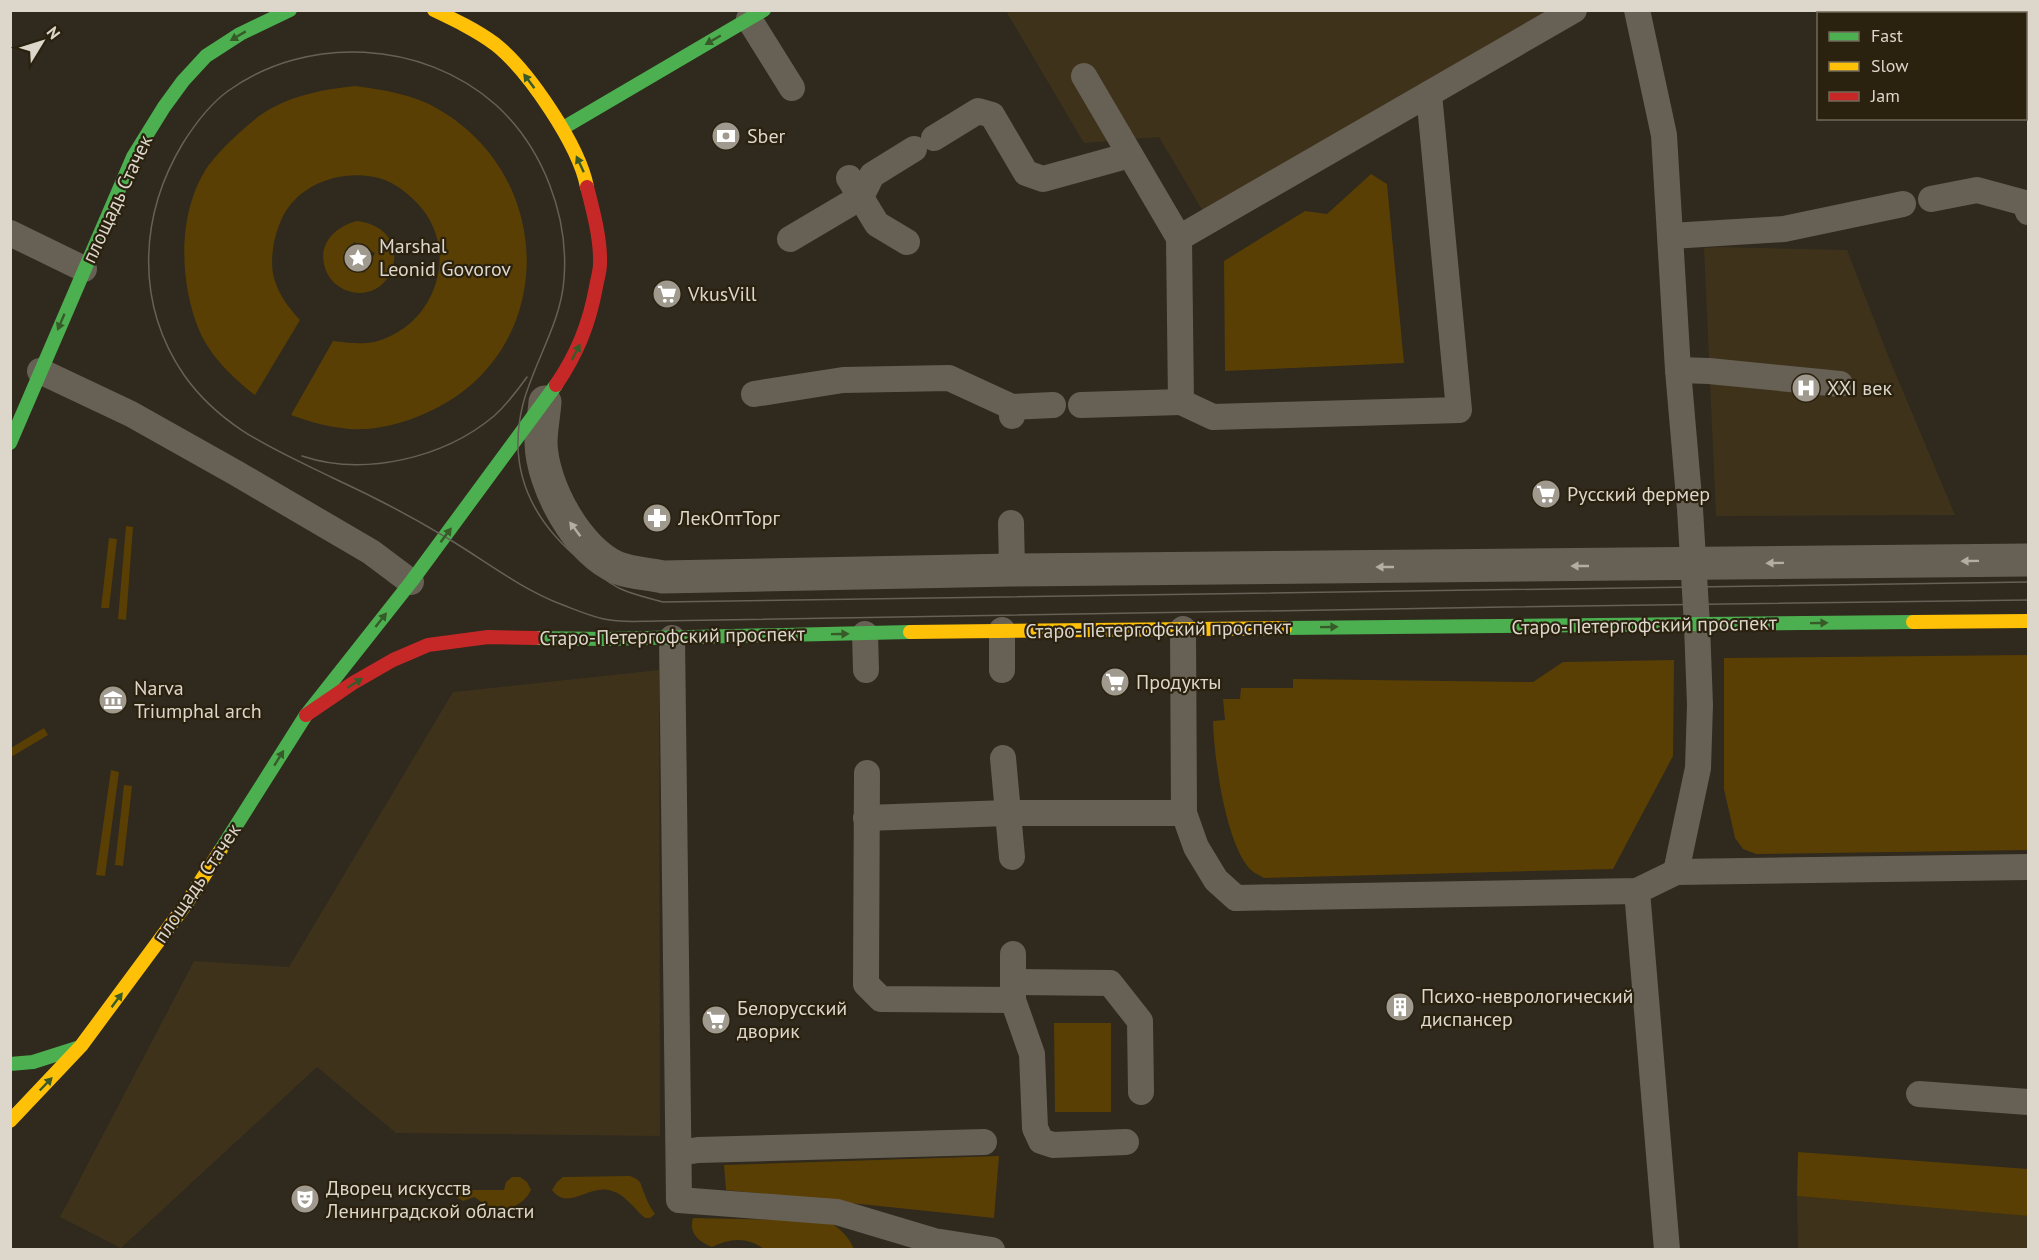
<svg xmlns="http://www.w3.org/2000/svg" width="2039" height="1260" viewBox="0 0 2039 1260" font-family="'PT Sans',sans-serif">
<rect width="100%" height="100%" fill="#2f291e"/>
<g fill="#3f321b">
<path d="M1006,11H1555L1204,213L1159,137L1084,143Z"/>
<path d="M1718,247L1847,250L1889,358L1955,515L1716,516L1704,248Z"/>
<path d="M659,670L660,1136L396,1133L317,1067L121,1248L60,1217L194,961L289,967L453,692Z"/>
<path d="M1797,1196L2028,1216V1249H1798Z"/>
</g>
<g fill="#593f04" fill-rule="evenodd">
<path d="M355,86C384,90 413,94 438,109C560,179 557,358 424,414C401,424 373,431 349,429C328,427 310,422 291,415L333,341C348,343 364,345 378,341C438,323 461,247 416,202C406,192 395,183 382,179C349,169 308,180 288,208C281,217 277,231 274,242C272,253 271,267 274,278C279,295 288,307 300,320L255,395C233,378 210,356 199,330C179,281 177,212 208,166C217,154 228,143 239,133C249,124 260,114 272,108C297,94 327,89 355,86Z"/>
<path d="M1371,174L1387,184L1404,363L1225,371L1224,261L1305,211L1327,214Z"/>
<path d="M357,221C419,229 395,306 348,291C339,288 331,281 327,273C315,247 333,227 357,221ZM354,242L375,253L364,273L344,261Z"/>
<path d="M126,526L133,527L126,620L118,619Z"/>
<path d="M109,538L117,539L109,608H101Z"/>
<path d="M2028,655V850L1756,854L1743,849L1735,838L1724,789V658Z"/>
<path d="M1674,660L1673,756L1613,869L1264,878C1259,875 1252,872 1249,868C1225,840 1214,757 1213,721L1225,720L1223,699H1240L1241,688H1293V679L1533,682L1563,662Z"/>
<path d="M44,728L48,735L11,757V748Z"/>
<path d="M111,770L119,772L105,876L96,875Z"/>
<path d="M124,785L132,786L123,866L115,865Z"/>
<path d="M1054,1023H1111V1112H1055Z"/>
<path d="M1798,1152L2028,1169V1216L1797,1196Z"/>
<path d="M999,1156L994,1218L726,1190L724,1165Z"/>
<path d="M630,1176C643,1181 640,1184 645,1195C647,1202 651,1208 655,1214L650,1218H645C633,1208 625,1193 608,1190C587,1186 568,1211 552,1190L557,1182L563,1177Z"/>
<path d="M512,1177H520L527,1182L531,1190C525,1203 510,1212 495,1208C487,1207 481,1201 474,1197L463,1201L458,1198L456,1190H504L506,1182Z"/>
<path d="M693,1218L828,1221C841,1229 848,1236 854,1249H764C747,1237 731,1238 712,1247C699,1242 688,1233 693,1218Z"/>
</g>
<g fill="none" stroke-linecap="round" stroke-linejoin="round">
<g stroke="#676055" stroke-width="26">
<path d="M1637,10L1664,135L1678,370L1690,509L1697,625L1700,705L1698,768L1676,872"/>
<path d="M2005,10V14"/>
<path d="M749,19L792,88"/>
<path d="M2026,52L2028,57"/>
<path d="M1084,76L1179,238L1181,402L1213,417L1459,410L1429,94"/>
<path d="M934,138L978,111L992,115L1026,173L1043,179L1130,155"/>
<path d="M849,178L877,224L907,242"/>
<path d="M1931,199L1977,190L2025,203L2028,212"/>
<path d="M10,233L84,269"/>
<path d="M1671,236L1784,229L1903,204"/>
<path d="M1179,238L1574,10"/>
<path d="M790,239L861,197L872,175L914,149"/>
<path d="M1678,370L1709,371L1840,384"/>
<path d="M40,371L131,414L236,473L371,552L411,582"/>
<path d="M754,394L843,380L949,378L1012,407"/>
<path d="M1081,405L1181,402"/>
<path d="M1012,416V407L1053,405"/>
<path d="M1011,523L1012,570"/>
<path d="M1183,629L1184,813L1196,847L1216,880L1236,898L1637,891L1676,872L2028,867"/>
<path d="M1002,630V670"/>
<path d="M865,634L866,670"/>
<path d="M672,638L679,1200L837,1212L934,1241L992,1250"/>
<path d="M1003,758L1012,857"/>
<path d="M867,773L866,984L881,999L1013,1000V954"/>
<path d="M866,818L1008,813H1184"/>
<path d="M1637,891L1667,1250"/>
<path d="M1013,982L1110,983L1140,1021L1141,1092"/>
<path d="M1013,1000L1032,1054L1035,1128L1041,1141L1053,1145L1126,1142"/>
<path d="M1919,1094L2028,1102"/>
<path d="M679,1153L698,1150L984,1142"/>
</g>
<path stroke="#676055" stroke-width="33" d="M545,402C544,415 541,430 541,443C542,485 577,551 618,568C631,573 649,574 663,577L1012,570L2028,560"/>
<g stroke="#4caf50" stroke-width="14">
<path d="M563,128L764,10"/>
<path d="M10,443L133,157L164,107L183,81L206,56L240,34L290,10"/>
<path d="M1285,628L1913,622"/>
<path d="M536,638L605,639L910,632"/>
<path d="M220,851L306,715L411,582L556,385"/>
<path d="M10,1064L33,1062L77,1048"/>
</g>
<g stroke="#ffc107" stroke-width="14">
<path d="M434,10C455,20 476,30 495,44C528,70 579,145 587,187"/>
<path d="M1913,622L2028,621"/>
<path d="M910,632L1285,628"/>
<path d="M10,1121L81,1046L186,904L220,851"/>
</g>
<g stroke="#c62828" stroke-width="14">
<path d="M556,385C577,354 589,325 596,287C597,280 600,272 600,264C601,240 593,210 587,187"/>
<path d="M306,715L353,683L393,660L428,645L488,637L536,638"/>
</g>
<g stroke="#666057" stroke-width="1.5">
<path d="M302,456C364,477 444,458 494,416C507,404 517,391 527,377"/>
<path d="M2028,582L663,602C649,598 634,595 621,589C607,583 597,573 585,564C533,523 506,471 523,404C534,362 561,323 564,279C569,216 543,148 496,105C423,40 307,34 228,91C210,104 195,124 183,143C139,216 135,303 184,375C222,429 276,450 333,478C370,495 407,514 442,535C482,558 518,588 563,605C576,610 590,616 604,619C621,623 640,621 657,621L1506,607L2028,600"/>
</g>
</g>
<defs><path id="oneway-solid" d="M-6-.8H1V-3.2L6.5 0L1 3.2V.8H-6Z" transform="scale(1.5)"/></defs>
<g fill="#385a29">
<use href="#oneway-solid" transform="translate(238 36) rotate(149)"/>
<use href="#oneway-solid" transform="translate(713 40) rotate(150)"/>
<use href="#oneway-solid" transform="translate(529 81) rotate(-127)"/>
<use href="#oneway-solid" transform="translate(580 164) rotate(-115)"/>
<use href="#oneway-solid" transform="translate(61 322) rotate(113)"/>
<use href="#oneway-solid" transform="translate(576 352) rotate(-63)"/>
<use href="#oneway-solid" transform="translate(446 535) rotate(-53)"/>
<use href="#oneway-solid" transform="translate(381 620) rotate(-52)"/>
<use href="#oneway-solid" transform="translate(1819 623) rotate(-1)"/>
<use href="#oneway-solid" transform="translate(1329 627) rotate(-1)"/>
<use href="#oneway-solid" transform="translate(840 634) rotate(-1)"/>
<use href="#oneway-solid" transform="translate(355 683) rotate(-32)"/>
<use href="#oneway-solid" transform="translate(279 758) rotate(-58)"/>
<use href="#oneway-solid" transform="translate(117 1000) rotate(-53)"/>
<use href="#oneway-solid" transform="translate(46 1084) rotate(-46)"/>
</g>
<g fill="#b3ada2">
<use href="#oneway-solid" transform="translate(575 529) rotate(-127)"/>
<use href="#oneway-solid" transform="translate(1970 561) rotate(179)"/>
<use href="#oneway-solid" transform="translate(1775 563) rotate(179)"/>
<use href="#oneway-solid" transform="translate(1580 566) rotate(180)"/>
<use href="#oneway-solid" transform="translate(1385 567) rotate(180)"/>
</g>
<defs>
<g id="bank-disc" transform="scale(1.5)"><circle r="9.5" fill="#9f998e" stroke="#2b210f"/><path d="M-6-4H6V4H-6ZM0-2.3a2.3 2.3 0 1 0 0 4.6a2.3 2.3 0 1 0 0-4.6Z" fill="#fff"/></g>
<g id="sight-disc" transform="scale(1.5)"><circle r="9.5" fill="#9f998e" stroke="#2b210f"/><path d="M0-6L1.8-2.2L6-1.7L2.9 1.2L3.7 5.4L0 3.3L-3.7 5.4L-2.9 1.2L-6-1.7L-1.8-2.2Z" fill="#fff"/></g>
<g id="supermarket-disc" transform="scale(1.5)"><circle r="9.5" fill="#9f998e" stroke="#2b210f"/><path d="M-6-5.5h2.5l.6 2H6L4.5 2H-2.5L-4.4-4H-6ZM-1.5 3.2a1.3 1.3 0 1 0 .1 0ZM3 3.2a1.3 1.3 0 1 0 .1 0Z" fill="#fff"/></g>
<g id="hospital-disc" transform="scale(1.5)"><circle r="9.5" fill="#9f998e" stroke="#2b210f"/><path d="M-5-5h3v3.5h4V-5h3V5h-3V1.5h-4V5h-3Z" fill="#fff"/></g>
<g id="pharmacy-disc" transform="scale(1.5)"><circle r="9.5" fill="#9f998e" stroke="#2b210f"/><path d="M-2-6h4v4h4v4h-4v4h-4v-4h-4v-4h4Z" fill="#fff"/></g>
<g id="museum-disc" transform="scale(1.5)"><circle r="9.5" fill="#9f998e" stroke="#2b210f"/><path d="M0-6L6-3V-2H-6V-3ZM-5-1h2V3h-2ZM-1-1h2V3h-2ZM3-1h2V3H3ZM-6 4H6V6H-6Z" fill="#fff"/></g>
<g id="building-disc" transform="scale(1.5)"><circle r="9.5" fill="#9f998e" stroke="#2b210f"/><path d="M-4-6H4V6H1V3H-1V6H-4ZM-2.5-4.3h1.7v1.8h-1.7ZM.8-4.3h1.7v1.8H.8ZM-2.5-1h1.7V.8h-1.7ZM.8-1h1.7V.8H.8Z" fill="#fff"/></g>
<g id="theatre-disc" transform="scale(1.5)"><circle r="9.5" fill="#9f998e" stroke="#2b210f"/><path d="M-5-5.5Q0-4 5-5.5V0Q5 5 0 6Q-5 5-5 0ZM-3.3-2.5H-1v1.5H-3.3ZM1-2.5H3.3v1.5H1ZM-2.8 1Q0 5.5 2.8 1Z" fill="#fff"/></g>
</defs>
<g fill-rule="evenodd">
<use href="#bank-disc" x="726" y="136"/>
<use href="#sight-disc" x="358" y="258"/>
<use href="#supermarket-disc" x="667" y="294"/>
<use href="#hospital-disc" x="1806" y="388"/>
<use href="#supermarket-disc" x="1546" y="494"/>
<use href="#pharmacy-disc" x="657" y="518"/>
<use href="#supermarket-disc" x="1115" y="682"/>
<use href="#museum-disc" x="113" y="700"/>
<use href="#building-disc" x="1400" y="1007"/>
<use href="#supermarket-disc" x="716" y="1020"/>
<use href="#theatre-disc" x="305" y="1199"/>
</g>
<g text-anchor="middle" dominant-baseline="central" stroke-width="4.5" stroke-linejoin="round" paint-order="stroke">
<g font-size="20" fill="#dcd6cb" stroke="#2b210f" text-anchor="start">
<text x="747" y="136">Sber</text>
<text x="379" y="246">Marshal<tspan x="379" dy="23">Leonid Govorov</tspan></text>
<text x="688" y="294">VkusVill</text>
<text x="1827" y="388">XXI век</text>
<text x="1567" y="494">Русский фермер</text>
<text x="678" y="518">ЛекОптТорг</text>
<text x="1136" y="682">Продукты</text>
<text x="134" y="688">Narva<tspan x="134" dy="23">Triumphal arch</tspan></text>
<text x="1421" y="996">Психо-неврологический<tspan x="1421" dy="23">диспансер</tspan></text>
<text x="737" y="1008">Белорусский<tspan x="737" dy="23">дворик</tspan></text>
<text x="326" y="1188">Дворец искусств<tspan x="326" dy="23">Ленинградской области</tspan></text>
</g>
<g font-size="20" fill="#dcd6cb" stroke="#2b210f">
<text transform="translate(117 199) rotate(-65)">площадь Стачек</text>
<text transform="translate(1644 625) rotate(-1)">Старо-Петергофский проспект</text>
<text transform="translate(1158 629) rotate(-1)">Старо-Петергофский проспект</text>
<text transform="translate(672 636) rotate(-1)">Старо-Петергофский проспект</text>
<text transform="translate(197 883) rotate(-56)">площадь Стачек</text>
</g>
</g>
<rect width="2039" height="1260" fill="none" stroke="#dcd6cb" stroke-width="24"/>
<rect x="1817" y="12" width="210" height="108" fill="#2b210f" stroke="#72695a" stroke-width="1.5"/>
<rect x="1829" y="32" width="30" height="9" fill="#4caf50" stroke="#72695a" stroke-width="1.5"/>
<text x="1871" y="42" font-size="18" fill="#dcd6cb">Fast</text>
<rect x="1829" y="62" width="30" height="9" fill="#ffc107" stroke="#72695a" stroke-width="1.5"/>
<text x="1871" y="72" font-size="18" fill="#dcd6cb">Slow</text>
<rect x="1829" y="92" width="30" height="9" fill="#c62828" stroke="#72695a" stroke-width="1.5"/>
<text x="1871" y="102" font-size="18" fill="#dcd6cb">Jam</text>
<g transform="translate(42 42) rotate(52)" stroke="#2b210f" stroke-width="4.5" paint-order="stroke">
<path d="M0-4.5L10 22L0 15L-10 22Z" fill="#dcd6cb"/>
<text y="-9" font-size="16" font-weight="bold" text-anchor="middle" fill="#dcd6cb">N</text>
</g>
</svg>
